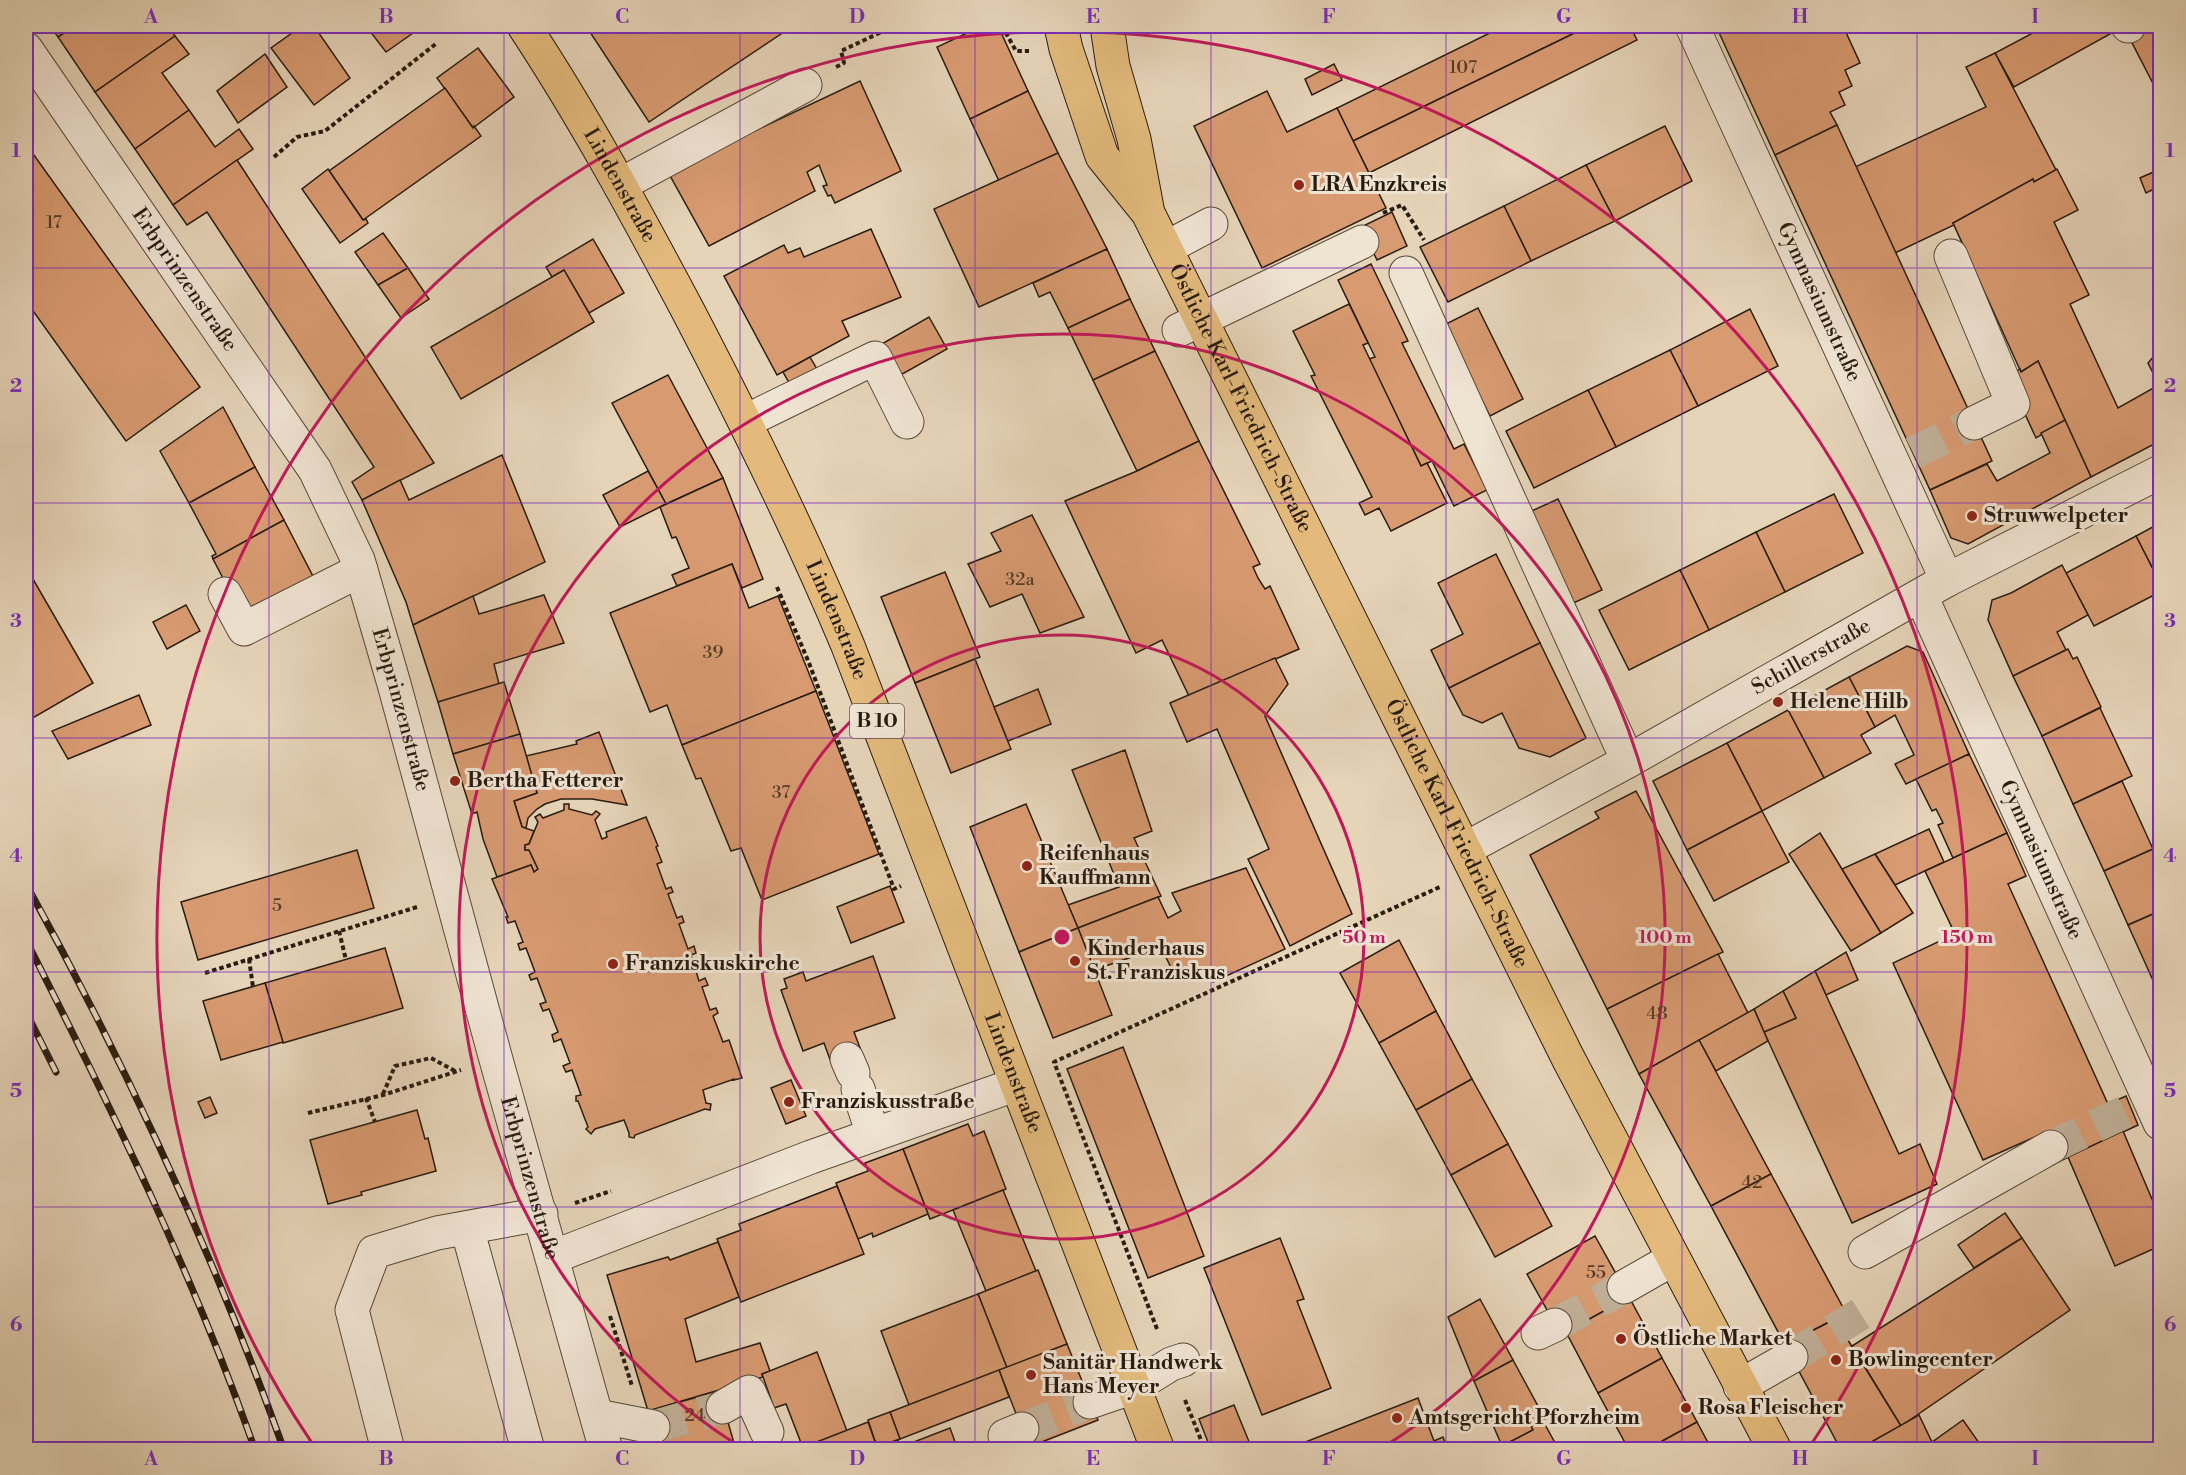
<svg xmlns="http://www.w3.org/2000/svg" width="2186" height="1475" viewBox="0 0 2186 1475" font-family="'Libre Bodoni',serif">
<rect width="100%" height="100%" fill="#e6d4b9"/>
<filter id="stains"><feTurbulence type="fractalNoise" baseFrequency=".00333" numOctaves="4"/><feColorMatrix values="0 0 0 0 .2 0 0 0 0 .09 0 0 0 0 .02 0 0 0 .5 -.17"/></filter>
<radialGradient id="worn" r=".72"><stop offset=".6" stop-color="#630" stop-opacity="0"/><stop offset="1" stop-color="#630" stop-opacity=".3"/></radialGradient>
<g fill="#d89a71" stroke="#281c10" stroke-width="1.5">
<path d="M50,26H75L58,37Z"/>
<path d="M75,26H130L134,32L143,26H168L175,36L95,92L58,37Z"/>
<path d="M302,26H314L350,78L314,105L271,48Z"/>
<path d="M366,26H423L386,52Z"/>
<path d="M586,26H793L649,122Z"/>
<path d="M982,26H998L1028,91L970,119L937,47Z"/>
<path d="M1504,26H1589L1353,141L1337,108Z"/>
<path d="M1589,26H1630L1637,40L1369,173L1353,141Z"/>
<path d="M1716,26H1843L1860,63L1845,70L1852,86L1839,92L1845,105L1830,112L1837,125L1775,155Z"/>
<path d="M2046,26H2117L2119,29L2014,87L1995,53Z"/>
<path d="M2151,26H2160V109L2155,99L2160,97L2129,37Z"/>
<path d="M175,36L189,54L162,73L189,110L135,149L95,92Z"/>
<path d="M478,48L514,97L473,128L437,78Z"/>
<path d="M1995,53L2056,170L2034,182L2033,179L1953,223L1954,225L1895,253L1855,167L1986,107L1966,67Z"/>
<path d="M265,54L287,87L238,123L217,91Z"/>
<path d="M1334,64L1342,80L1312,95L1305,79Z"/>
<path d="M860,81L901,171L835,203L831,195L828,196L823,186L827,185L819,165L807,172L815,191L709,246L668,172Z"/>
<path d="M445,88L473,128L474,126L481,136L363,220L329,171Z"/>
<path d="M1028,91L1058,153L999,181L970,119Z"/>
<path d="M1267,91L1287,132L1337,108L1386,208L1262,268L1194,126Z"/>
<path d="M189,110L215,147L239,129L253,149L173,205L135,149Z"/>
<path d="M1837,125L1992,461L1930,490L1775,155Z"/>
<path d="M1665,126L1692,181L1615,221L1586,165Z"/>
<path d="M26,144L200,387L126,441L26,301Z"/>
<path d="M1058,153L1107,249L979,307L934,209Z"/>
<path d="M237,160L434,463L362,500L352,482L374,467L207,212L187,225L173,205Z"/>
<path d="M1586,165L1615,221L1531,261L1504,206Z"/>
<path d="M328,169L363,220L366,219L368,223L340,243L302,189Z"/>
<path d="M2057,169L2078,210L2054,222L2089,295L2070,304L2118,408L2159,385L2148,363L2154,356H2158L2160,360V441L2091,477L2038,361L2021,372L1953,223L2033,179L2034,182Z"/>
<path d="M2160,169V186L2146,193L2140,178Z"/>
<path d="M1504,206L1531,261L1448,302L1420,247Z"/>
<path d="M1392,212L1407,246L1377,260L1361,227Z"/>
<path d="M871,229L901,297L842,321L849,336L777,375L724,276L784,245L788,253L800,248L804,257Z"/>
<path d="M383,233L408,268L378,285L355,252Z"/>
<path d="M593,239L624,293L589,313L564,270L552,277L546,267Z"/>
<path d="M1107,249L1130,299L1068,328L1050,292L1039,297L1033,283Z"/>
<path d="M1371,264L1408,341L1402,343L1454,449L1464,444L1487,490L1454,506L1432,461L1421,466L1369,359L1375,357L1338,280Z"/>
<path d="M408,268L429,299L401,318L378,285Z"/>
<path d="M564,270L594,322L461,399L431,347Z"/>
<path d="M1130,299L1155,351L1093,380L1068,328Z"/>
<path d="M1349,304L1368,343L1363,345L1421,466L1427,463L1447,503L1391,531L1379,508L1365,515L1359,503L1372,497L1311,376L1315,375L1293,331Z"/>
<path d="M1478,308L1523,399L1490,416L1444,325Z"/>
<path d="M1750,309L1778,366L1698,406L1670,350Z"/>
<path d="M929,317L947,349L897,377L880,345Z"/>
<path d="M1670,350L1698,406L1616,447L1588,390Z"/>
<path d="M1155,351L1199,441L1137,471L1093,380Z"/>
<path d="M810,357L818,371L791,386L783,372Z"/>
<path d="M2038,361L2065,420L2036,438L2008,377L2020,369L2021,372Z"/>
<path d="M668,375L723,478L666,504L612,403Z"/>
<path d="M1588,390L1616,447L1534,488L1506,431Z"/>
<path d="M223,407L255,467L189,503L160,451Z"/>
<path d="M2065,420L2091,477L1968,544L1951,538L1930,490L1987,464L1997,481L2050,453L2041,433Z"/>
<path d="M1199,441L1260,564L1253,567L1258,578L1265,589L1270,586L1299,649L1189,696L1162,640L1136,653L1065,501L1137,471Z"/>
<path d="M502,455L545,562L413,625L406,602L362,500L400,480L409,500Z"/>
<path d="M255,467L284,520L213,559L212,556L216,554L189,503Z"/>
<path d="M648,471L666,504L620,527L603,495Z"/>
<path d="M723,478L763,579L742,588L732,564L677,586L672,575L689,568L676,537L672,538L660,507Z"/>
<path d="M1834,494L1863,553L1785,592L1756,532Z"/>
<path d="M1558,499L1602,590L1569,605L1525,514Z"/>
<path d="M1032,515L1084,617L1040,633L1022,594L990,607L968,564L1001,551L991,533Z"/>
<path d="M284,520L318,586L247,624L213,559Z"/>
<path d="M2160,523V583L2136,536Z"/>
<path d="M1756,532L1785,592L1709,630L1680,570Z"/>
<path d="M2136,536L2160,583V592L2094,626L2066,573Z"/>
<path d="M1496,554L1540,643L1449,688L1431,650L1463,634L1438,583Z"/>
<path d="M732,564L749,608L778,596L816,691L682,745L667,705L650,712L610,613Z"/>
<path d="M2062,565L2088,615L2057,632L2066,650L2013,676L1988,620L1992,600L2011,593Z"/>
<path d="M26,567L93,683L31,719L26,710Z"/>
<path d="M1680,570L1709,630L1629,670L1599,610Z"/>
<path d="M945,572L980,657L915,683L881,597Z"/>
<path d="M544,595L564,643L494,664L499,684L438,702L413,625L473,596L479,614Z"/>
<path d="M186,605L200,631L167,649L153,622Z"/>
<path d="M1540,643L1586,738L1550,757L1519,748L1502,713L1482,723L1463,715L1449,688Z"/>
<path d="M2160,643V663L2153,647Z"/>
<path d="M1907,646L1923,652L1969,754L1906,784L1895,764L1914,755L1895,715L1875,727L1849,677Z"/>
<path d="M2068,649L2073,659L2077,657L2101,707L2042,736L2013,676Z"/>
<path d="M1275,658L1288,684L1265,716L1352,914L1290,946L1248,859L1269,849L1217,729L1187,742L1170,703Z"/>
<path d="M975,659L1011,749L951,773L915,683Z"/>
<path d="M1849,677L1875,727L1861,735L1871,753L1824,778L1788,710Z"/>
<path d="M504,682L520,734L453,754L438,702Z"/>
<path d="M1038,689L1051,724L1008,741L994,707Z"/>
<path d="M816,691L879,854L762,900L741,848L731,851L701,778L696,779L682,745Z"/>
<path d="M139,695L151,725L68,759L52,731Z"/>
<path d="M2100,708L2132,776L2073,804L2042,736Z"/>
<path d="M1788,710L1824,778L1762,811L1727,743Z"/>
<path d="M599,732L627,805L592,799H561L545,804L537,809L528,818L526,828L522,827L514,801L537,793L526,756L577,744L576,741Z"/>
<path d="M520,734L537,793L514,801L522,827L534,831L529,844L525,845V850H529L538,869L534,872L531,865L497,877L483,839L477,812L472,814L453,754Z"/>
<path d="M1727,743L1762,811L1687,850L1653,781Z"/>
<path d="M1125,750L1152,831L1134,838L1161,896L1078,928L1068,905L1119,887L1072,770Z"/>
<path d="M1969,754L2007,833L1953,858L1938,825L1943,823L1936,809L1932,811L1916,779Z"/>
<path d="M2122,781L2153,849L2104,871L2073,804Z"/>
<path d="M1636,791L1723,952L1607,1009L1530,855L1599,818L1595,812Z"/>
<path d="M564,804H569V809L592,815L596,811L600,814L595,820L602,839L607,837L606,832L646,817L658,846L656,847L662,862L657,864L666,889L671,887L673,892L668,894L677,918L682,916L684,922L679,924L688,949L694,946L696,953L691,955L699,981L705,978L708,985L702,987L710,1010L716,1008L718,1013L713,1016L723,1042L729,1040L742,1078L734,1080V1079L703,1090L706,1103L711,1104L710,1110L705,1109L635,1135L634,1138L629,1137V1133L624,1120L595,1129L591,1134L586,1129L588,1127L578,1101H576V1096L581,1095L572,1070L566,1072L563,1066L570,1063L561,1039L554,1042L552,1035L558,1032L549,1009L543,1011L540,1004L546,1002L537,978L531,980L529,975L535,972L526,948L520,950L518,944L523,942L515,921L508,923L506,917H508L492,879L531,865L534,872L538,869L529,850H525V845L529,844L538,822L535,817L540,814L543,818L564,810Z"/>
<path d="M1026,804L1078,928L1019,952L970,827Z"/>
<path d="M1762,811L1789,862L1714,901L1687,850Z"/>
<path d="M1929,829L1944,862L1895,885L1875,854Z"/>
<path d="M1820,833L1881,933L1851,951L1789,854Z"/>
<path d="M2007,833L2026,876L2008,884L2108,1104L2126,1096L2138,1125L2058,1162L2044,1133L1983,1160L1893,963L1955,934L1925,871Z"/>
<path d="M2153,849L2160,865V911L2128,925L2104,871Z"/>
<path d="M357,850L374,908L198,960L181,902Z"/>
<path d="M1875,854L1913,913L1881,933L1842,869Z"/>
<path d="M1246,868L1285,949L1213,982L1203,967L1193,972L1190,967L1175,976L1161,947L1094,970L1078,928L1158,897L1168,918L1181,911L1172,893Z"/>
<path d="M890,886L904,922L851,943L837,907Z"/>
<path d="M2160,911V996L2128,925Z"/>
<path d="M1078,928L1112,1015L1053,1038L1019,952Z"/>
<path d="M1399,940L1436,1011L1379,1043L1340,973Z"/>
<path d="M385,948L403,1008L283,1043L265,983Z"/>
<path d="M1846,952L1858,980L1826,995L1815,971Z"/>
<path d="M1718,954L1748,1013L1639,1074L1607,1009Z"/>
<path d="M873,956L895,1018L854,1032L862,1053L832,1065L824,1043L803,1051L781,990L787,988L784,979L803,972L806,981Z"/>
<path d="M1815,971L1899,1154L1920,1144L1937,1184L1852,1223L1764,1032L1796,1018L1783,991Z"/>
<path d="M265,983L283,1042L221,1060L203,1001Z"/>
<path d="M1783,991L1796,1018L1764,1032L1754,1009Z"/>
<path d="M1754,1009L1768,1041L1716,1071L1699,1040Z"/>
<path d="M1436,1011L1472,1079L1416,1110L1379,1043Z"/>
<path d="M1699,1040L1771,1174L1711,1206L1639,1074Z"/>
<path d="M1123,1047L1204,1256L1148,1278L1067,1069Z"/>
<path d="M1472,1079L1508,1144L1451,1175L1416,1110Z"/>
<path d="M791,1080L806,1116L786,1124L771,1088Z"/>
<path d="M210,1097L217,1113L205,1118L198,1102Z"/>
<path d="M417,1110L425,1139L428,1138L436,1171L361,1192L362,1195L328,1204L310,1140Z"/>
<path d="M968,1124L973,1136L984,1131L1006,1189L930,1219L903,1149Z"/>
<path d="M2123,1131L2160,1218V1246L2115,1266L2068,1157Z"/>
<path d="M1508,1144L1552,1226L1495,1257L1451,1175Z"/>
<path d="M903,1149L928,1214L873,1237L872,1233L858,1239L836,1183L868,1171L865,1163Z"/>
<path d="M1771,1174L1846,1313L1785,1345L1711,1206Z"/>
<path d="M837,1186L864,1254L741,1302L717,1239L741,1230L739,1224Z"/>
<path d="M1003,1190L1036,1271L986,1291L953,1210Z"/>
<path d="M2005,1213L2022,1238L1974,1268L1958,1245Z"/>
<path d="M1595,1236L1629,1297L1561,1335L1527,1274Z"/>
<path d="M1280,1238L1304,1299L1297,1301L1331,1388L1262,1415L1204,1268Z"/>
<path d="M2022,1238L2070,1310L1901,1426L1852,1346Z"/>
<path d="M718,1242L739,1297L685,1319L696,1362L760,1343L770,1371L762,1374L763,1377L648,1411L607,1275L668,1257L670,1260Z"/>
<path d="M1038,1270L1067,1344L1007,1368L978,1294Z"/>
<path d="M978,1294L1007,1368L909,1405L881,1331Z"/>
<path d="M1629,1297L1662,1358L1598,1393L1566,1332Z"/>
<path d="M1480,1299L1513,1360L1474,1381L1448,1317Z"/>
<path d="M1835,1319L1901,1426L1857,1450H1841L1785,1345Z"/>
<path d="M1067,1344L1098,1420L1029,1447L999,1370Z"/>
<path d="M817,1352L847,1431L803,1448L786,1404L774,1408L762,1374Z"/>
<path d="M1662,1358L1697,1422L1646,1450H1629L1598,1393Z"/>
<path d="M1513,1360L1545,1419L1531,1426L1533,1430L1502,1446L1474,1381Z"/>
<path d="M999,1370L1009,1397L900,1439L890,1412Z"/>
<path d="M719,1391L736,1450H660L648,1411Z"/>
<path d="M1418,1398L1434,1441L1443,1437L1448,1450H1285Z"/>
<path d="M1234,1405L1250,1444L1236,1450H1211L1199,1419Z"/>
<path d="M890,1412L900,1439L877,1447L868,1420Z"/>
<path d="M1919,1415L1932,1442L1963,1420L1984,1450H1857Z"/>
<path d="M1543,1421L1559,1450H1504L1502,1446L1533,1430L1531,1426Z"/>
<path d="M868,1422L878,1450H811L809,1445Z"/>
<path d="M1697,1422L1712,1450H1646Z"/>
<path d="M950,1428L958,1450H878L877,1447L898,1440L901,1447Z"/>
</g>
<g fill="none" stroke-linecap="round" stroke-linejoin="round">
<g stroke="#c0af97" stroke-width="33" stroke-dasharray="33 16" stroke-linecap="butt">
<path d="M1913,453L1974,423"/>
<path d="M2051,1147L2131,1109"/>
<path d="M1555,1325L1624,1287"/>
<path d="M1791,1357L1870,1308"/>
<path d="M653,1427L723,1407"/>
<path d="M1022,1429L1090,1402"/>
</g>
<g stroke="#584a3a" stroke-width="35">
<g id="minor">
<path id="s1" d="M1692,26L1947,580"/>
<path d="M2128,26H2129"/>
<path id="s2" d="M26,49L315,470L358,560L394,684L495,1056L606,1450"/>
<path d="M620,185L805,85"/>
<path d="M1166,248L1211,224"/>
<path d="M1951,256L2013,404L1974,423"/>
<path d="M1406,273L1628,761"/>
<path d="M1179,330L1362,242"/>
<path d="M746,421L875,358L907,422"/>
<path d="M225,594L244,629L361,570"/>
<path id="s3" d="M1921,596L2160,1123"/>
<path id="s4" d="M1465,849L1628,761L1947,580L2160,472"/>
<path d="M847,1059L853,1073"/>
<path d="M858,1089L873,1134"/>
<path d="M467,1228L528,1450"/>
<path d="M1865,1252L2051,1147"/>
<path d="M553,1257L811,1157L1017,1084"/>
<path d="M1624,1287L1673,1259"/>
<path d="M1538,1333L1555,1325"/>
<path d="M1740,1386L1791,1357"/>
<path d="M1090,1402L1134,1387L1171,1364L1183,1360"/>
<path d="M723,1407L749,1392L767,1432"/>
<path d="M597,1416L653,1427"/>
<path d="M1005,1436L1022,1429"/>
<path d="M388,1450L352,1310L374,1252L437,1233L541,1214"/>
</g>
</g>
<g stroke="#281c10" stroke-width="35">
<g id="major">
<path id="s5" d="M524,26C584,117 636,213 687,309C745,420 800,531 848,646L1158,1450"/>
<path id="s6" d="M1061,26L1066,49L1102,156L1148,213L1568,1058L1775,1450"/>
<path d="M1107,26L1113,66L1134,139L1147,208"/>
</g>
</g>
<g stroke="#281c10" stroke-width="4" stroke-dasharray="4.5 3" stroke-linecap="butt">
<path d="M1002,26L1016,51H1029"/>
<path d="M836,67L844,63L841,51L890,28H928V26"/>
<path d="M274,157L297,137L325,131L437,43"/>
<path d="M1383,213L1402,205L1424,240"/>
<path d="M777,587L809,663L894,889L901,886"/>
<path d="M339,931L346,960"/>
<path d="M249,959L253,987"/>
<path d="M205,973L417,907"/>
<path d="M383,1094L395,1066L431,1058L455,1071"/>
<path d="M366,1098L375,1122"/>
<path d="M308,1113L383,1095L461,1070"/>
<path d="M575,1203L611,1191"/>
<path d="M610,1316L632,1386"/>
<path d="M1157,1329L1054,1062L1442,886"/>
<path d="M1185,1400L1205,1450"/>
</g>
<use href="#minor" stroke="#efe3d2" stroke-width="33"/>
<use href="#major" stroke="#e3ba7c" stroke-width="33"/>
<g stroke="#281c10" stroke-width="7">
<g id="rail">
<path d="M26,884C126,1065 214,1255 284,1450"/>
<path d="M26,940C110,1106 193,1273 255,1450"/>
<path d="M26,1012L56,1072"/>
</g>
</g>
<use href="#rail" stroke="#efe3d2" stroke-width="4.5" stroke-dasharray="14" stroke-linecap="butt"/>
</g>
<path fill="none" stroke="#7b2cbf" stroke-width="1.5" stroke-opacity="0.55" d="M269,26V1450M504,26V1450M740,26V1450M975,26V1450M1211,26V1450M1446,26V1450M1682,26V1450M1917,26V1450M26,268H2160M26,503H2160M26,738H2160M26,972H2160M26,1207H2160"/>
<g fill="none" stroke="#c2185b" stroke-width="3">
<circle cx="1062" cy="937" r="302"/>
<path d="M742 1448A603 603 0 1 1 1382 1448"/>
<path d="M312 1443A905 905 0 1 1 1812 1443"/>
</g>
<g fill="#8f2418" stroke="#efe3d2" stroke-width="2">
<circle cx="1299" cy="185" r="6"/>
<circle cx="1972" cy="516" r="6"/>
<circle cx="1778" cy="702" r="6"/>
<circle cx="455" cy="781" r="6"/>
<circle cx="1027" cy="866" r="6"/>
<circle cx="1075" cy="961" r="6"/>
<circle cx="613" cy="964" r="6"/>
<circle cx="789" cy="1102" r="6"/>
<circle cx="1621" cy="1339" r="6"/>
<circle cx="1836" cy="1360" r="6"/>
<circle cx="1031" cy="1375" r="6"/>
<circle cx="1686" cy="1408" r="6"/>
<circle cx="1397" cy="1418" r="6"/>
</g>
<g text-anchor="middle" dominant-baseline="central" stroke-width="6" stroke-linejoin="round" paint-order="stroke">
<g font-size="18" fill="#543c28">
<text x="1463" y="67">107</text>
<text x="54" y="222">17</text>
<text x="1020" y="579">32a</text>
<text x="713" y="652">39</text>
<text x="781" y="792">37</text>
<text x="277" y="905">5</text>
<text x="1657" y="1013">48</text>
<text x="1752" y="1182">42</text>
<text x="1596" y="1272">55</text>
<text x="695" y="1415">24</text>
</g>
<rect fill="#efe3d2" stroke="#64584a" stroke-width="1.5" x="850" y="704" width="54" height="34" rx="4.5"/>
<g font-size="20" font-weight="bold" fill="#281c10">
<text x="877" y="721">B 10</text>
</g>
<g font-size="21" font-weight="bold" fill="#281c10" stroke="#efe3d2" text-anchor="start">
<text x="1311" y="185">LRA Enzkreis</text>
<text x="1984" y="516">Struwwelpeter</text>
<text x="1790" y="702">Helene Hilb</text>
<text x="467" y="781">Bertha Fetterer</text>
<text x="1039" y="854">Reifenhaus<tspan x="1039" dy="24">Kauffmann</tspan></text>
<text x="1087" y="949">Kinderhaus<tspan x="1087" dy="24">St. Franziskus</tspan></text>
<text x="625" y="964">Franziskuskirche</text>
<text x="801" y="1102">Franziskusstraße</text>
<text x="1633" y="1339">Östliche Market</text>
<text x="1848" y="1360">Bowlingcenter</text>
<text x="1043" y="1363">Sanitär Handwerk<tspan x="1043" dy="24">Hans Meyer</tspan></text>
<text x="1698" y="1408">Rosa Fleischer</text>
<text x="1409" y="1418">Amtsgericht Pforzheim</text>
</g>
<g font-size="21" fill="#281c10" stroke="#efe3d2">
<text stroke="none"><textPath href="#s5" startOffset="186">Lindenstraße</textPath></text>
<text stroke="none"><textPath href="#s2" startOffset="280">Erbprinzenstraße</textPath></text>
<text stroke="none"><textPath href="#s1" startOffset="304">Gymnasiumstraße</textPath></text>
<text stroke="none"><textPath href="#s6" startOffset="417">Östliche Karl-Friedrich-Straße</textPath></text>
<text stroke="none"><textPath href="#s5" startOffset="672">Lindenstraße</textPath></text>
<text stroke="none"><textPath href="#s4" startOffset="396">Schillerstraße</textPath></text>
<text stroke="none"><textPath href="#s2" startOffset="766">Erbprinzenstraße</textPath></text>
<text stroke="none"><textPath href="#s6" startOffset="903">Östliche Karl-Friedrich-Straße</textPath></text>
<text stroke="none"><textPath href="#s3" startOffset="290">Gymnasiumstraße</textPath></text>
<text stroke="none"><textPath href="#s5" startOffset="1158">Lindenstraße</textPath></text>
<text stroke="none"><textPath href="#s2" startOffset="1252">Erbprinzenstraße</textPath></text>
</g>
</g>
<circle cx="1062" cy="937" r="9" fill="#c2185b" stroke="#efe3d2" stroke-width="3"/>
<g font-size="18" text-anchor="middle" font-weight="bold" fill="#c2185b" stroke="#efe3d2" stroke-width="6" stroke-linejoin="round" paint-order="stroke">
<text x="1364" y="943">50 m</text>
<text x="1665" y="943">100 m</text>
<text x="1967" y="943">150 m</text>
</g>
<rect width="2186" height="1475" fill="none" stroke="#e6d4b9" stroke-width="66"/>
<rect x="33" y="33" width="2120" height="1409" fill="none" stroke="#7b2cbf" stroke-width="2"/>
<g font-size="20" text-anchor="middle" font-weight="bold" fill="#7b2cbf">
<text x="151" y="23">A</text>
<text x="386" y="23">B</text>
<text x="622" y="23">C</text>
<text x="857" y="23">D</text>
<text x="1093" y="23">E</text>
<text x="1329" y="23">F</text>
<text x="1564" y="23">G</text>
<text x="1800" y="23">H</text>
<text x="2035" y="23">I</text>
<text x="16" y="157">1</text>
<text x="2170" y="157">1</text>
<text x="16" y="392">2</text>
<text x="2170" y="392">2</text>
<text x="16" y="627">3</text>
<text x="2170" y="627">3</text>
<text x="16" y="862">4</text>
<text x="2170" y="862">4</text>
<text x="16" y="1097">5</text>
<text x="2170" y="1097">5</text>
<text x="16" y="1331">6</text>
<text x="2170" y="1331">6</text>
<text x="151" y="1465">A</text>
<text x="386" y="1465">B</text>
<text x="622" y="1465">C</text>
<text x="857" y="1465">D</text>
<text x="1093" y="1465">E</text>
<text x="1329" y="1465">F</text>
<text x="1564" y="1465">G</text>
<text x="1800" y="1465">H</text>
<text x="2035" y="1465">I</text>
</g>
<rect width="100%" height="100%" filter="url(#stains)"/>
<rect width="100%" height="100%" fill="url(#worn)"/>
</svg>
